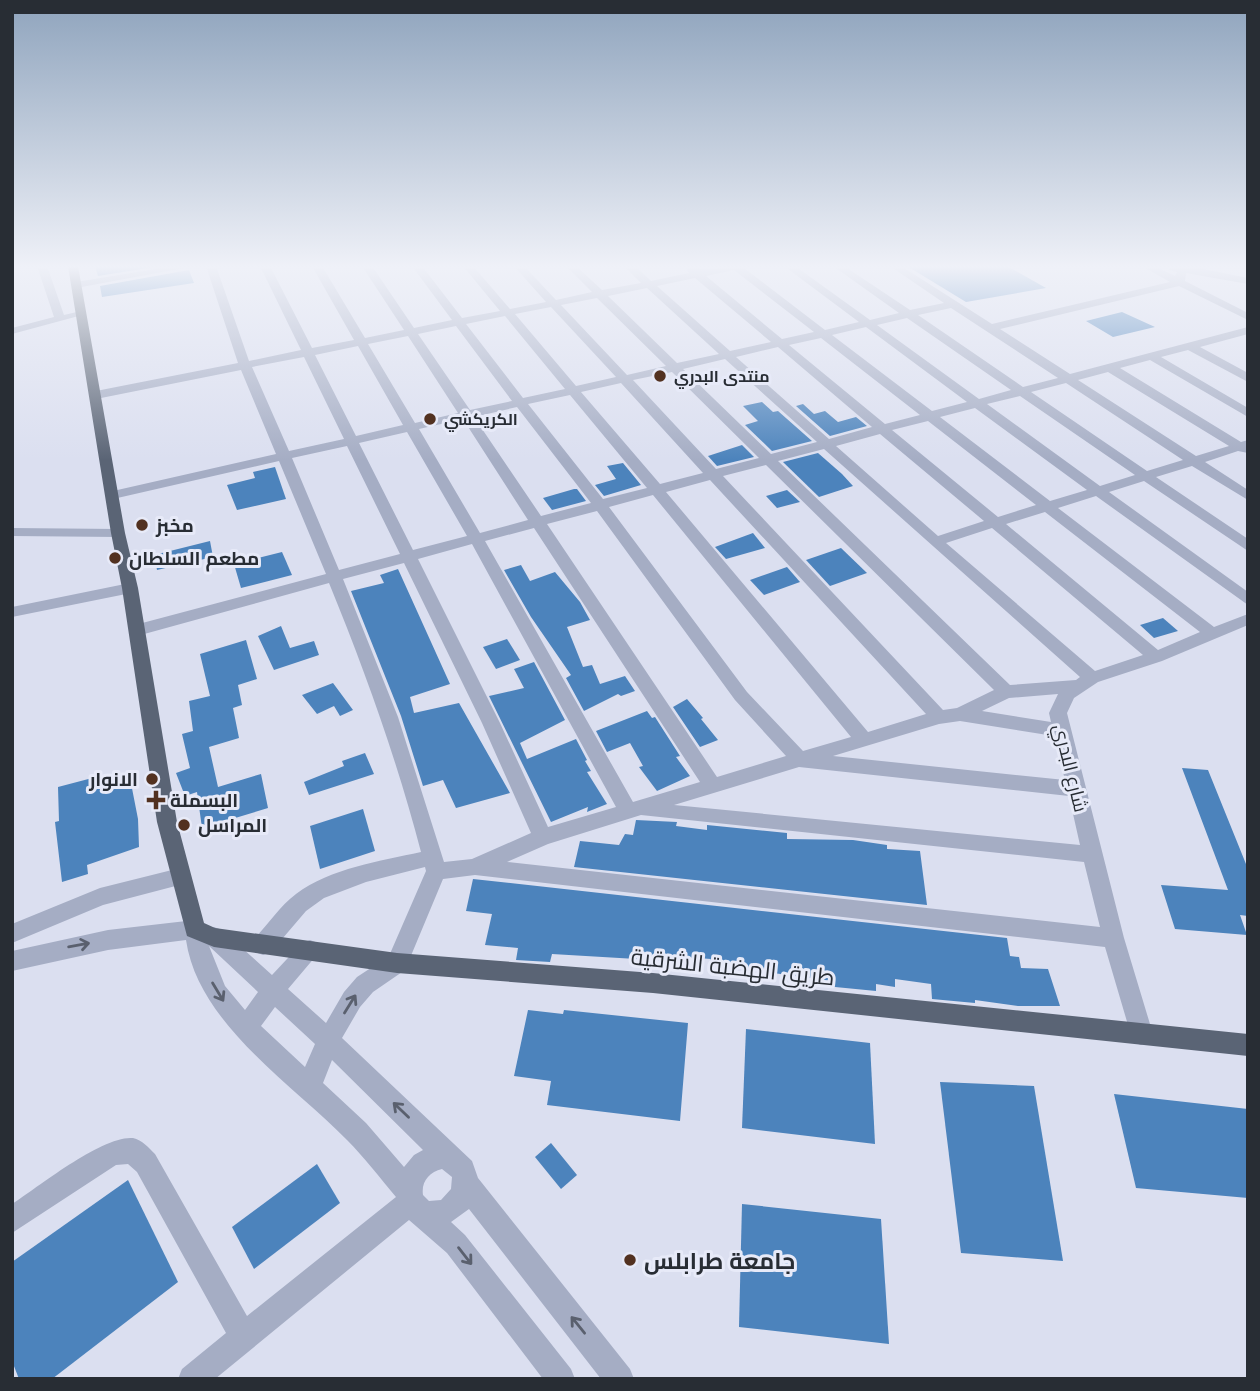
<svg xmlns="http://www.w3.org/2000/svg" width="1260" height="1391" viewBox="0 0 1260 1391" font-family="'Noto Sans',Cairo,sans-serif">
<rect width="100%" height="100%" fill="#dbdff0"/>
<g fill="#4c83bc">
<path d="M95,266H160L98,276Z"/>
<path d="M907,266H1007L1046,288L966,302Z"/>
<path d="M189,270L194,283L102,297L100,286Z"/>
<path d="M1122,312L1155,327L1113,337L1086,321Z"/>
<path d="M762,402L773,412L778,411L812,441L772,451L745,425L758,421L743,406Z"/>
<path d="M803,404L814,414L825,411L838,422L856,417L867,426L830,436L796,406Z"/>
<path d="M742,445L754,457L717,466L708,456Z"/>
<path d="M818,453L842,474L853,486L819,497L783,462Z"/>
<path d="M623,463L641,485L604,496L595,485L616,479L607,466Z"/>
<path d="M275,467L286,499L237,510L227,485L255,478L253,472Z"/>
<path d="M574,489H577L586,501L552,510L543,498Z"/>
<path d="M787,490L800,502L777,508L766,496Z"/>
<path d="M753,533L765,548L726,559L715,547Z"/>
<path d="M210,541L213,557L157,570L154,555Z"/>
<path d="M841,548L867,573L830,586L806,560Z"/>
<path d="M282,552L292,575L241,588L234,564Z"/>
<path d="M521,565L530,581L555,572L580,602L590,620L567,627L583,667L592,665L600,684L625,676L635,691L621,696L618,694L584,711L566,678L571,675L531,617L504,570Z"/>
<path d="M787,567L800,582L764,595L750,580Z"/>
<path d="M398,569L450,684L410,697L414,713L459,703L510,793L456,808L443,780L423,786L401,716L351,591L384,583L380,575Z"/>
<path d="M1163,618L1178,631L1154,638L1140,625Z"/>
<path d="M281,626L290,648L314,641L319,655L274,670L258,636Z"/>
<path d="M507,639L520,660L496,669L483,647Z"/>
<path d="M246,640L257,679L238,685L242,705L233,708L239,738L209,747L218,787L261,774L268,808L202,828L197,792L185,796L176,773L190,768L182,734L193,731L189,701L210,696L200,654Z"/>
<path d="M534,662L565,720L520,743L527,759L576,739L587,760L585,761L591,771L587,772L607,804L587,812L588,807L551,822L489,696L524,688L514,669Z"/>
<path d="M333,683L353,710L340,716L334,706L317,714L302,695Z"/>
<path d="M687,699L703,718L701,719L718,740L700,747L673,707Z"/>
<path d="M647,711L652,718L655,717L680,756L676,757L690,776L657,791L639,767L643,766L630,743L607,752L596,731Z"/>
<path d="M365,753L374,774L309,795L304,782L344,766L342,761Z"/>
<path d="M1182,768L1208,770L1248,869V916L1240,915L1247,935L1175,929L1161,885L1228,890Z"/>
<path d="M129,773L138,819L139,847L87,865L88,874L62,882L55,822L59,821L58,787L96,777V783Z"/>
<path d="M363,809L375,851L320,869L310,826Z"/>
<path d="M636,820L677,822L676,826L707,830V825L787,833V839L853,840L887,845V849L920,851L927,905L574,867L580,841L619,845L625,834L633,835Z"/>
<path d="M473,879L1007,938L1010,956L1019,957L1021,968L1048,969L1060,1006H1018L975,1000V1003L932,999L931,984L895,979V987L876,984V991L825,986V980L744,969L745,964L710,961L711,959L670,956V961L552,954L550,962L516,960L518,948L485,945L492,914L466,911Z"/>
<path d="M528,1010L563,1014L564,1010L688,1023L680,1121L547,1105L551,1081L514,1076Z"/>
<path d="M746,1029L870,1043L875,1144L742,1128Z"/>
<path d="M940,1082L1034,1086L1063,1261L961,1253Z"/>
<path d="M1114,1094L1248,1109V1198L1136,1188Z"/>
<path d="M551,1143L577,1175L561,1189L535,1157Z"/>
<path d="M317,1164L340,1203L254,1269L232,1227Z"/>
<path d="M128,1180L178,1282L52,1379H19L12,1361V1262Z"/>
<path d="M742,1204L881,1219L889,1344L739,1327Z"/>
</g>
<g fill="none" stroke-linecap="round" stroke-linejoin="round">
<g fill="#a5adc4" fill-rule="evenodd">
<path d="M37,266H47L64,315L81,311L86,314L12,334V328L54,317Z"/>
<path d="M174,266H195L76,288L71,285L76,282Z"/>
<path d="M206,266H216L249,361L301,350L260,266H270L312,348L354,340L312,266H322L365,338L404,330L362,266H372L414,328L452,320L412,266H422L462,318L500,311L463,266H473L510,309L546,302L514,266H524L556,300L592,292L566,266H576L602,290L641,283L624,266H635L651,281L689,273L687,270L692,267C707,273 728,266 745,266L744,268L825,330L859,322L784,266H795L870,320L899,313L833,266H844L910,310L944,303L890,266H901L992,324L1170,282L1142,266H1154L1175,276L1177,272L1169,270V266H1188L1248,278V284L1186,273L1185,281L1248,313V320L1179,286L1000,329L1070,374L1248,327V334L1200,347L1248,373V382L1188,350L1161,357L1248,408V417L1150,360L1120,368L1241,442L1248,440V453L1238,451L1205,462L1248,490V500L1192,466L1156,477L1248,539V551L1144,481L1109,492L1248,592V605L1096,496L1058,508L1214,627L1248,614V625L1162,661L1098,682L1074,698L1067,713L1124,938L1153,1034L1149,1042L1141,1045L1133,1042L1105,947L475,875L443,879L405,970L373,992L360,1007L342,1038L472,1161L478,1178L630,1369L634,1379H601L469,1209L451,1222L465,1235L571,1369L575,1379H543L447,1253L409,1220L215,1379H178L182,1369L226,1333L137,1172L128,1164L116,1165L12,1233V1204C38,1187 103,1135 133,1138C142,1140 149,1148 155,1154L247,1316L396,1197C380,1178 364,1157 347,1140C291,1083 198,1023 186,940L108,950L12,971V951L108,930L195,920L203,922L206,931L214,927L222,930L272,975L302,943L310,940L318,943L321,950L288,989L326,1023L344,992L357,977L389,956L426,871L425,867L366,882L324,898L306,911L271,952L263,955L255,952L252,945L255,938C269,923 280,906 296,894C331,868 380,861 421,852C397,760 365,671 329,583L137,636L129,630L131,626L326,574L279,461L113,499L106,495L113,491L276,454L241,370L96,399L90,395L96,391L238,363ZM734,270L814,332L782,339L706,276ZM695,278L771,342L730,351L657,286ZM647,288L719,354L677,363L608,296ZM597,298L666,366L627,375L561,305ZM551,307L616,377L576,386L515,314ZM951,308L1058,378L1023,387L918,315ZM505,316L565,389L523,398L466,324ZM907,318L1011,390L979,399L877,325ZM456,326L512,401L470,410L418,334ZM866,327L967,402L932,411L832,335ZM408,336L458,413L415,423L368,344ZM821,338L920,415L885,424L789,345ZM358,346L403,425L356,436L315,355ZM778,347L872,427L829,439L736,357ZM304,357L344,439L289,451L252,367ZM725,359L817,442L771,454L683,369ZM672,372L759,458L716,469L633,380ZM1108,372L1229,446L1196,456L1078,380ZM621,383L703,473L660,484L581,392ZM1066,383L1183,460L1147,471L1031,392ZM570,395L647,488L603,499L528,404ZM1020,396L1135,475L1100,486L987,404ZM517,407L591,503L541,516L474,417ZM975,408L1087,490L1050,501L940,417ZM463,419L528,520L480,533L419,429ZM928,421L1036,505L998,517L892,430ZM407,432L467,536L413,550L359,443ZM880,434L984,521L938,536L836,446ZM347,446L400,554L339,570L292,458ZM824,449L1080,677L1076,680L1010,685L778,461ZM766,465L994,690L957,708L943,710L723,476ZM710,480L926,714L868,732L666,492ZM653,495L851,737L803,751L747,692L609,507ZM597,511L735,700L786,756L717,777L547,524ZM1045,512L1200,632L1158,650L1006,524ZM534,528L700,782L633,802L485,541ZM992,528L1143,655L1095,671L946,543ZM472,544L616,807L548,827L500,723L418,559ZM404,563L482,723L531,833L472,859L444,862L398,717L343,579ZM1058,694L1049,713L1051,722L982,711L1009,698ZM960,721L1054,736L1065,780L833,756L939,724ZM799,767L1069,796L1080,845L674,805ZM641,815L1084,862L1100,927L507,862L548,844ZM209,946L258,992L245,1010L225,986ZM275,1007L315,1044L305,1067L261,1026ZM332,1060L423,1150L414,1155L404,1167L366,1123L323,1083ZM442,1169L452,1177L451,1189L441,1200L429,1201L423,1195C421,1182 429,1172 442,1169Z"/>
<path d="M12,528L118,529L125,533L118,537L12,536Z"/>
<path d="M130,583L138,588L136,592L12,617V607Z"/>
<path d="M180,868L187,871L190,877L187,883L103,905L12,943V924L100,888Z"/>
</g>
<path fill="#5a6475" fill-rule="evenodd" d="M68,266H78L125,533L138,588L177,822L204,923L215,928L397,953L653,973L1248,1034V1056L653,993L397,973L214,947L187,936L157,822L122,588L111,533Z"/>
</g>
<defs><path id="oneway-shaft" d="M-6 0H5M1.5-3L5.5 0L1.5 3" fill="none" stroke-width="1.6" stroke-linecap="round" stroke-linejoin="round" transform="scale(1.75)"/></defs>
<g stroke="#5a606e">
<use href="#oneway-shaft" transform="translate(79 945) rotate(-10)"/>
<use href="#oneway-shaft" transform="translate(218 992) rotate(59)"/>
<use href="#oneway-shaft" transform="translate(350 1004) rotate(-58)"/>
<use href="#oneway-shaft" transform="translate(401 1110) rotate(-136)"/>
<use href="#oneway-shaft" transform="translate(465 1256) rotate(52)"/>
<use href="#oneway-shaft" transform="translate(578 1325) rotate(-129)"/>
</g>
<linearGradient id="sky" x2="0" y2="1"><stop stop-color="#8fa4bd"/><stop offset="0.58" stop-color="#eff1f8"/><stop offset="1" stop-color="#eff1f8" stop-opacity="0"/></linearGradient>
<rect width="1260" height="460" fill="url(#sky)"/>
<g fill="#523120" stroke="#e7eaf8" stroke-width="2.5">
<circle cx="660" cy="376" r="7"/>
<circle cx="430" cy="419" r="7"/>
<circle cx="142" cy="525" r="7"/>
<circle cx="115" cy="558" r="7"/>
<circle cx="152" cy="779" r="7"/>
<path d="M152.5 789.5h7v7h7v7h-7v7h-7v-7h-7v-7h7z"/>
<circle cx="184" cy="825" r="7"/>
<circle cx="630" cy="1260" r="7"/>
</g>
<g text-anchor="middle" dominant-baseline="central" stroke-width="6" stroke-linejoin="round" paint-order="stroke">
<g font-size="16" font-weight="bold" fill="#282d34" stroke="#e7eaf8" text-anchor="start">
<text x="674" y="376">منتدى البدري</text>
<text x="444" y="419">الكريكشي</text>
</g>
<g font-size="19" font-weight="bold" fill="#282d34" stroke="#e7eaf8" text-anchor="start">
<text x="156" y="525">مخبز</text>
<text x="129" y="558">مطعم السلطان</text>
<text x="138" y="779" text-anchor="end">الانوار</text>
<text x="170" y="800">البسملة</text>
<text x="198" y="825">المراسل</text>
</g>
<g font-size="19" fill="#282d34" stroke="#e7eaf8">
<text transform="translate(1071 768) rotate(76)">شارع البدري</text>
</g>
<g font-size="23" fill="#282d34" stroke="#e7eaf8">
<text transform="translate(733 966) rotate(6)">طريق الهضبة الشرقية</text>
</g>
<g font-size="23" font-weight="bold" fill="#282d34" stroke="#e7eaf8" text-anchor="start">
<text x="644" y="1260">جامعة طرابلس</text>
</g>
</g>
<rect width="1260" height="1391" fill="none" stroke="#282d34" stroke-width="28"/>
</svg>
